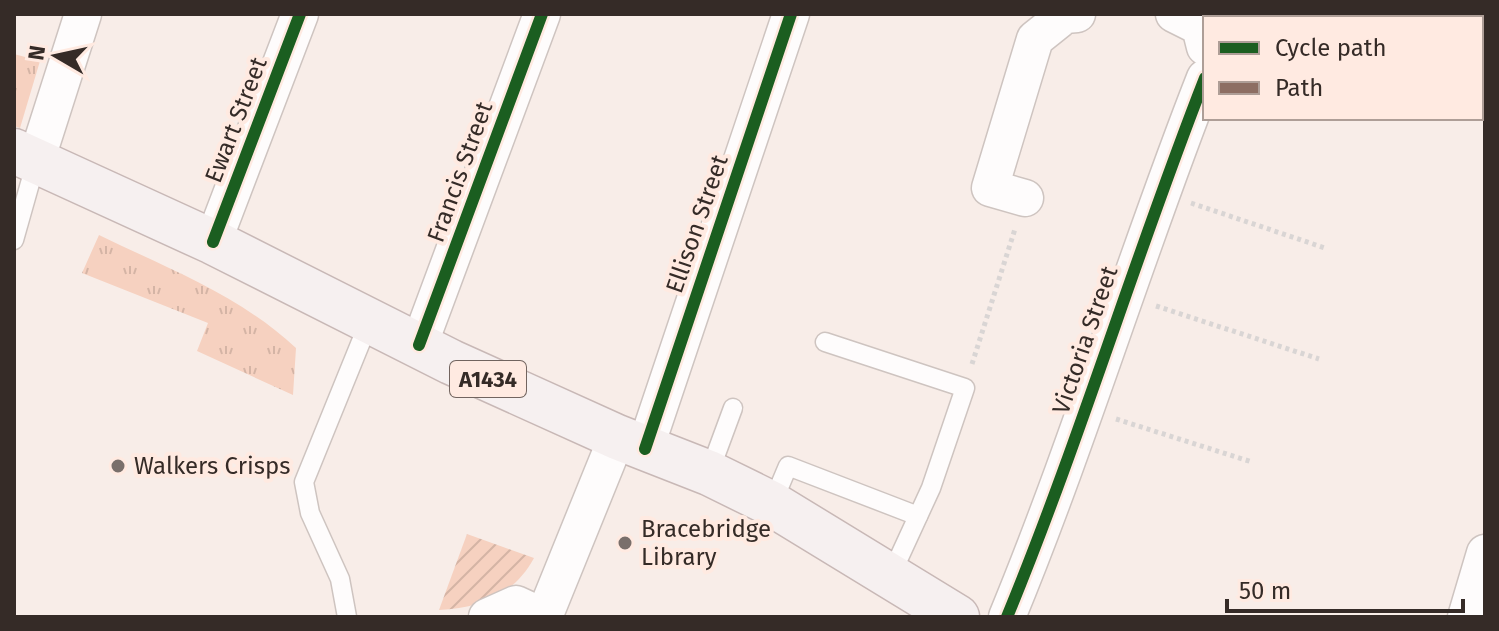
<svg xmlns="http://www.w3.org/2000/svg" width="1499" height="631" viewBox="0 0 1499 631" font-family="'Fira Sans',sans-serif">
<defs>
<pattern id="grass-tufts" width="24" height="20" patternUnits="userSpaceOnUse" patternTransform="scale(2)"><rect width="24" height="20" fill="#f6d1c0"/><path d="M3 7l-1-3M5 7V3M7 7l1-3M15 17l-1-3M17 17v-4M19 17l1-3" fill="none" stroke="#d4b4a5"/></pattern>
<pattern id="garden-furrows" width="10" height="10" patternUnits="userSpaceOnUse" patternTransform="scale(2)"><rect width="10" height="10" fill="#f6d1c0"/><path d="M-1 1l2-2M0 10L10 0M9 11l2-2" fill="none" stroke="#d4b4a5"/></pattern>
</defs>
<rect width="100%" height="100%" fill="#f8ede8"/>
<g fill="url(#grass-tufts)">
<path d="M1193,14H1438L1437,18H1205Z"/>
<path d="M14,54L40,61L20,128L14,126Z"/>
<path d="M99,235C169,269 239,295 296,348L293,395L197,351L208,323L82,273Z"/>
</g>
<path fill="url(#garden-furrows)" d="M467,534L534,558C514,595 480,608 439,610Z"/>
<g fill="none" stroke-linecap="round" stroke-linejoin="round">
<g stroke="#cec4c0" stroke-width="21">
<g id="service">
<path d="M14,240L36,162"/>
<path d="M825,342L965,388L931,488L891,575"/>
<path d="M709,473L733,408"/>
<path d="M772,504L788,466L918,516"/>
<path d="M347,617L340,579L310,513L304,482L369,322"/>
</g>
</g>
<g stroke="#cec4c0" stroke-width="39">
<g id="minor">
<path d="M1174,14L1200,27L1205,47"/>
<path d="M36,161L83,14"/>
<path d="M1025,198L990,188L1035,39L1065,15L1077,14"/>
<path d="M213,242L300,14"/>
<path d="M419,345L542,14"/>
<path d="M645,449L791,14"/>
<path d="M487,617L516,604L542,616"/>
<path d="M544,617L617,437"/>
<path d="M1007,617C1080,440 1135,256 1205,78"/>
<path d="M1466,617L1485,553"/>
</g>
</g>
<g stroke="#c8b8b6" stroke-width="47">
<path id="primary" d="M14,151L213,242L451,362L617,437L709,473L772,504L957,617"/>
</g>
<g stroke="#d9d5d4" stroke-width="5" stroke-dasharray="4 4" stroke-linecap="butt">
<path d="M1270,18L1275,14"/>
<path d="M1191,203L1325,248"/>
<path d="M1156,306L1319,359"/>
<path d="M972,364L1015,229"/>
<path d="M1116,419L1252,462"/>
</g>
<use href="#service" stroke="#fefcfc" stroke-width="18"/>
<use href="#minor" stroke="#fefcfc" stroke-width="36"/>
<use href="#primary" stroke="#f6f0f0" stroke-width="44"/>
<path stroke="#8d6e63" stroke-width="10" stroke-dasharray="20 10" stroke-linecap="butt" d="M1437,18L1438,14"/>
<g stroke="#ffeae1" stroke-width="17">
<g id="cycleway">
<path d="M213,242L300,14"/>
<path d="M419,345L542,14"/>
<path d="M645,449L791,14"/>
<path d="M1007,617C1080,440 1135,256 1205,78"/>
</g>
</g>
<use href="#cycleway" stroke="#1b5e20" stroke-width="12"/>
</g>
<g fill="#796f6b" stroke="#ffeae1" stroke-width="3">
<circle cx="118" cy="466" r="8"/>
<circle cx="625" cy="543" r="8"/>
</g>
<g text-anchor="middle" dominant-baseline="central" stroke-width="8" stroke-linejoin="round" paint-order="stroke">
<rect fill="#ffeae1" stroke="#72645f" stroke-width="2" x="450" y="361" width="76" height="36" rx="6"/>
<g font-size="22" font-weight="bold" fill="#352b27">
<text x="488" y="379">A1434</text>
</g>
<g font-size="24" fill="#352b27" stroke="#ffeae1">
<text transform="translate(236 120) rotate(-69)">Ewart Street</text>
<text transform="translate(460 172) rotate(-70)">Francis Street</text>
<text transform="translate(697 224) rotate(-71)">Ellison Street</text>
<text transform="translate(1085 340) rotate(-71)">Victoria Street</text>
</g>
<g font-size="24" fill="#352b27" stroke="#ffeae1" text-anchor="start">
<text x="134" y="466">Walkers Crisps</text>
<text x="641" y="529">Bracebridge<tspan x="641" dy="28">Library</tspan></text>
</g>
</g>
<rect width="1499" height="631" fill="none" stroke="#352b27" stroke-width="32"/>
<rect x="1203" y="16" width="280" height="104" fill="#ffeae1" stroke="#ae9e97" stroke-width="2"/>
<rect x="1219" y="42" width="40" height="12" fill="#1b5e20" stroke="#ae9e97" stroke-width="2"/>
<text x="1275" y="56" font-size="24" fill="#352b27">Cycle path</text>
<rect x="1219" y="82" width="40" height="12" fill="#8d6e63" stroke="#ae9e97" stroke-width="2"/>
<text x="1275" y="96" font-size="24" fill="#352b27">Path</text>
<g transform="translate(56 56) rotate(279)" stroke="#ffeae1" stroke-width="6" paint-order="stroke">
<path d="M0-6L14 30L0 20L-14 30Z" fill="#352b27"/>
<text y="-12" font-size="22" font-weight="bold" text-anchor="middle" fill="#352b27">N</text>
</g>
<path d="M1227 599v12h236v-12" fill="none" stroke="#352b27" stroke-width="4"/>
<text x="1239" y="599" font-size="24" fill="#352b27" stroke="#ffeae1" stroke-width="6" paint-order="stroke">50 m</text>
</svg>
